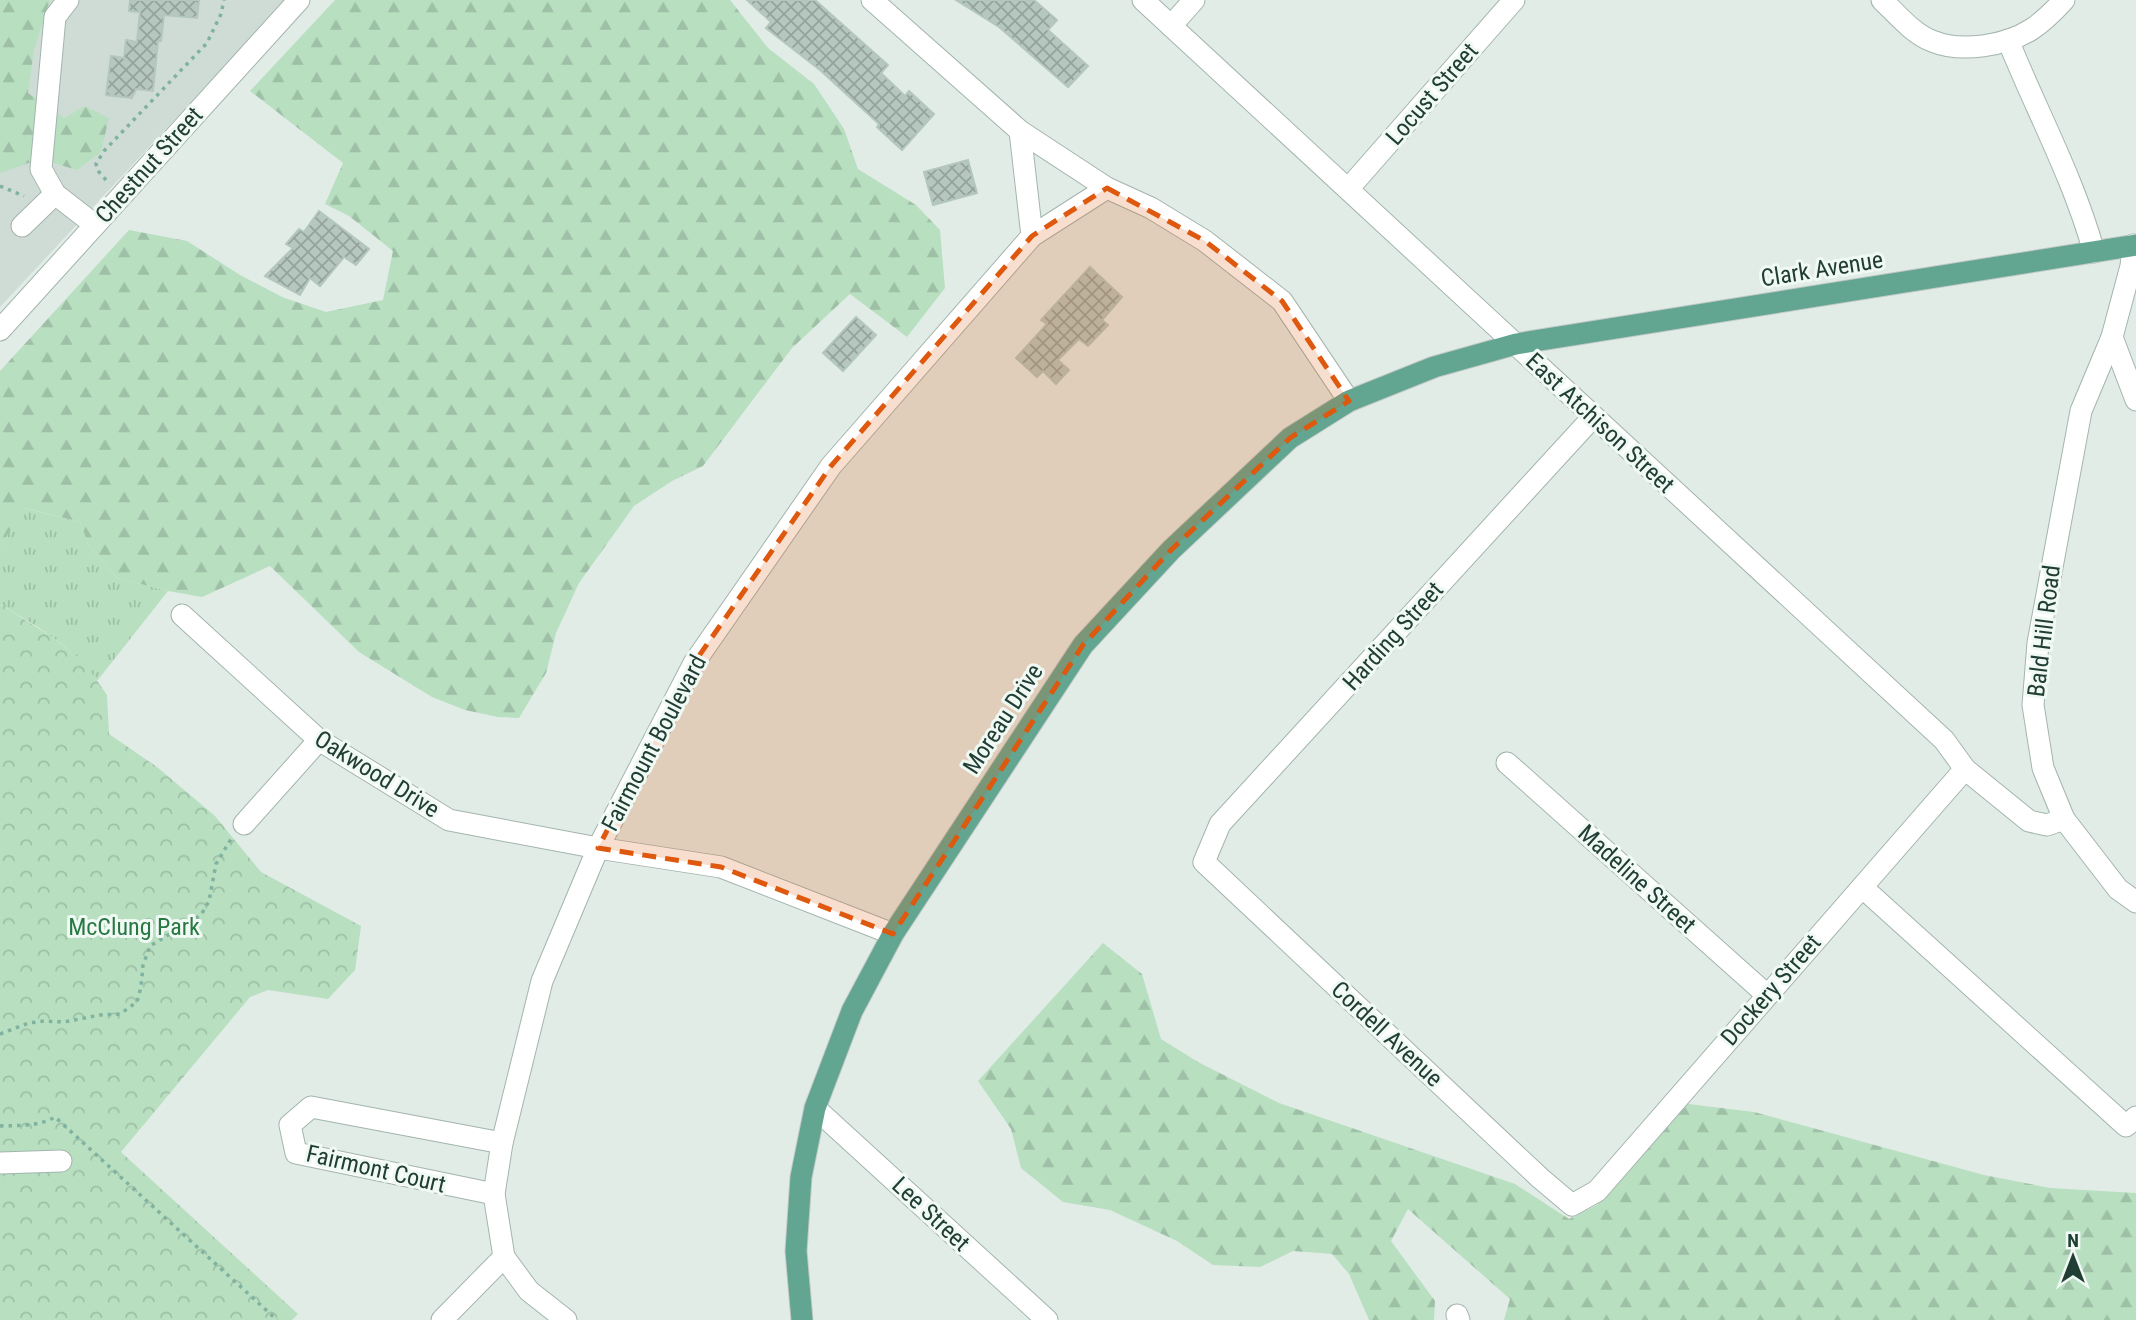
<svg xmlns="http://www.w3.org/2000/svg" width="2136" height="1320" viewBox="0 0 2136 1320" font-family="'Roboto Condensed',sans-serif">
<defs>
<pattern id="grass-tufts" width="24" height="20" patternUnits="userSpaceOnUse" patternTransform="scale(1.75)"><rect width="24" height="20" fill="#b8dfc0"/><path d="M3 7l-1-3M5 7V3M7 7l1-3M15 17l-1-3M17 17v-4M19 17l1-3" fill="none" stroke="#9ec0a6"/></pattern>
<pattern id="forest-firs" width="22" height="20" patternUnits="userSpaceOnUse" patternTransform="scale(1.75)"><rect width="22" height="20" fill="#b8dfc0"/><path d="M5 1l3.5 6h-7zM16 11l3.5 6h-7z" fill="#9ec0a6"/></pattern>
<pattern id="park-crowns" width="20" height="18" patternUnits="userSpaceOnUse" patternTransform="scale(1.75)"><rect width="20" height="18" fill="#b8dfc0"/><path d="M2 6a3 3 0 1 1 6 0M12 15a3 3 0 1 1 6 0" fill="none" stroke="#9ec0a6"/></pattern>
<pattern id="building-cross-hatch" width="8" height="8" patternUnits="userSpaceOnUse" patternTransform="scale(1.75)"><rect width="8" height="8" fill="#b6c7bf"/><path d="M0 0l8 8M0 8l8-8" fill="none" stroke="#94a39c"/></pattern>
</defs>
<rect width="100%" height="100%" fill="#e1ece7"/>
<path fill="#cfdcd5" d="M0,0H286L0,307Z"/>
<path fill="url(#grass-tufts)" d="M24,508L80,522L89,546L117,578L168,591L97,681C73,646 36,626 0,604V546Z"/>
<g fill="url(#forest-firs)">
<path d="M0,0H50L34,50L28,93L64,118L85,106L109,118L101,152L77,170L40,159L0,173Z"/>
<path d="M335,0H730L768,48L814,84L844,129L858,169L916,205L940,230L945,288L907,337L850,294L792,348L703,466L672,481L634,506L579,583L556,633L546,673L519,718L498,717L465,710L432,697L359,652L270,566L202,597L168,591L117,578L89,546L80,522L25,508L0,546V371L129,230L187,241L240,275L282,297L326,312L383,300L393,251L349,216L325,204L343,163L250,91Z"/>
<path d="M1103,943L1142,974L1161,1039L1198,1062L1279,1103L1515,1184L1569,1219L1597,1205L1688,1104L1754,1112L1984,1175L2050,1188L2136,1193V1320H1504L1510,1299L1408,1209L1391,1241L1435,1301L1434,1320H1369L1349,1274L1332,1254L1293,1251L1260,1267L1213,1265L1177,1241L1110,1210L1063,1202L1021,1168L1011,1129L978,1081Z"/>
</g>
<path fill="url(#park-crowns)" d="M0,604L52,637L84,662L107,695L109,734L157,767L215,816L261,872L361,926L355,970L328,999L268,990L250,997L121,1152L298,1314L292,1320H0Z"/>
<g fill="url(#building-cross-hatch)" stroke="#b3c7bd" stroke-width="2">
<path d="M130,0H199L197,18L164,15L161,41H158L153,91L136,89L132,98L106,95L111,56L124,58L126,40L137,42L140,12L129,11Z"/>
<path d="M747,0H815L888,65L881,73L905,96L909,91L934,114L902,150L877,127L879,124L820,70L766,28L771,22Z"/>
<path d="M956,0H1034L1057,20L1048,30L1088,66L1068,87L999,27Z"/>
<path d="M968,160L977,193L933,205L924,172Z"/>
<path d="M319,211L369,249L356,265L344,257L320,286L310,278L300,295L265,276L293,248L286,244L299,229L304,232Z"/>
<path d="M1090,267L1122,297L1102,320L1108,325L1088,346L1079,339L1058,360L1069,370L1056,384L1043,371L1037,377L1016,358L1047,324L1041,320Z"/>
<path d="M856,317L876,335L843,371L823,353Z"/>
</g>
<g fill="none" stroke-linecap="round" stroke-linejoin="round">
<g stroke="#a3b4ae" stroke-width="23">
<g id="minor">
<path d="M68,0L55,17L41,169L55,194L95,225"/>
<path d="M872,0L1020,131L1107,188L1151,208L1205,241L1282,301L1349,401"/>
<path d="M1143,0L1944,740L1965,769L2029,821L2047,825L2064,819"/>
<path d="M1882,0C1897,14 1913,34 1932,41C1961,53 2006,46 2032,29C2044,21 2054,11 2064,0"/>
<path d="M1171,26L1194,0"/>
<path d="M2008,40C2037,112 2073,177 2094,252"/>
<path d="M1020,131L1032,236"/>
<path d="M1349,188L1514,0"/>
<path d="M22,226L55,194"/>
<path d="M2133,245L2131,266L2112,337L2081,411L2038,643L2033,705L2043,768L2064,819L2118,889L2136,902"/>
<path d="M0,330L299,0"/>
<path d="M2112,337L2136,400"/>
<path d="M1593,417L1220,824L1204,862L1540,1178L1572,1205L1597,1191L1965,769"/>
<path d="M182,615L319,740L449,820L598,848L721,867L893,934"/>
<path d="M1507,763L1767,995"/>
<path d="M244,824L319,740"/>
<path d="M1862,887L2126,1126L2136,1117"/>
<path d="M815,1108L1047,1320"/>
<path d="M0,1163L61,1161"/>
<path d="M494,1194L296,1153L290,1125L311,1107L502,1143"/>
<path d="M1457,1315L1459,1320"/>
<path d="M442,1320L504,1257"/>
<path d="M566,1320L529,1291L504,1257L494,1194L502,1143L542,981L598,848L694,663L831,466L1032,236L1107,188"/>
</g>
</g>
<g stroke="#c1c9c6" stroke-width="23">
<path id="major" d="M802,1320L796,1251L801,1177L815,1108L852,1011L893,934L1083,645L1171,550L1290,438L1349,401L1434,367L1516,344L2136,245"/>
</g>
<g stroke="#7fb29f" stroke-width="3.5" stroke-dasharray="3.5 5" stroke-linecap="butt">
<path d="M106,180L99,172L96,164L104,151L207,43L221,14L224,0"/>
<path d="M0,186L24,196"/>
<path d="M0,1034L29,1023L44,1021L64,1022L100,1015L120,1014L137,1002L141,987L143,965L150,946L201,915L209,901L216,864L231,839"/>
<path d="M0,1126C19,1125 38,1127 55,1117L277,1320"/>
</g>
<use href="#minor" stroke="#fff" stroke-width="21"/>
<use href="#major" stroke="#62a590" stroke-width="21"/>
</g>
<path fill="#de580e" fill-opacity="0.2" stroke="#de580e" stroke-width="5" stroke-dasharray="14 9" stroke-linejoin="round" d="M1107,188L1205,241L1282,301L1349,401L1290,438L1171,550L1083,645L893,934L721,867L598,848L694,663L831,466L1032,236Z"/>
<g text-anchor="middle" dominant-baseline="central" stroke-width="6" stroke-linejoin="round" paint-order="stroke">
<g font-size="24" fill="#203e34" stroke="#f1f9f5">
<text transform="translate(1432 94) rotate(-49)">Locust Street</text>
<text transform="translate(149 165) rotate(-48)">Chestnut Street</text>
<text transform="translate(1822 269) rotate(-9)">Clark Avenue</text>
<text transform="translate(1600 423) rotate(43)">East Atchison Street</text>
<text transform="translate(2044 631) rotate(-83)">Bald Hill Road</text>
<text transform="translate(1393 636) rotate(-48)">Harding Street</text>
<text transform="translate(1003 719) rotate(-57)">Moreau Drive</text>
<text transform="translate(654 743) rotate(-62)">Fairmount Boulevard</text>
<text transform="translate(377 774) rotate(32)">Oakwood Drive</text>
<text transform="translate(1637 879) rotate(42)">Madeline Street</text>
<text transform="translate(1771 990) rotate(-49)">Dockery Street</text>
<text transform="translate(1387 1034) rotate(43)">Cordell Avenue</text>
<text transform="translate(376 1169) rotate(13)">Fairmont Court</text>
<text transform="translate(931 1214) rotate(43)">Lee Street</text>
</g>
<g font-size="24" fill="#277842" stroke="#f1f9f5">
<text x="134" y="927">McClung Park</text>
</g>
</g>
<g transform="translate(2073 1257)" stroke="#f1f9f5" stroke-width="5" paint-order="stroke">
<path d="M0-5L12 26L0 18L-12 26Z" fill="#203e34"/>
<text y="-10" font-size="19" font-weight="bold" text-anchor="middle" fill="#203e34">N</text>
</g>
</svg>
